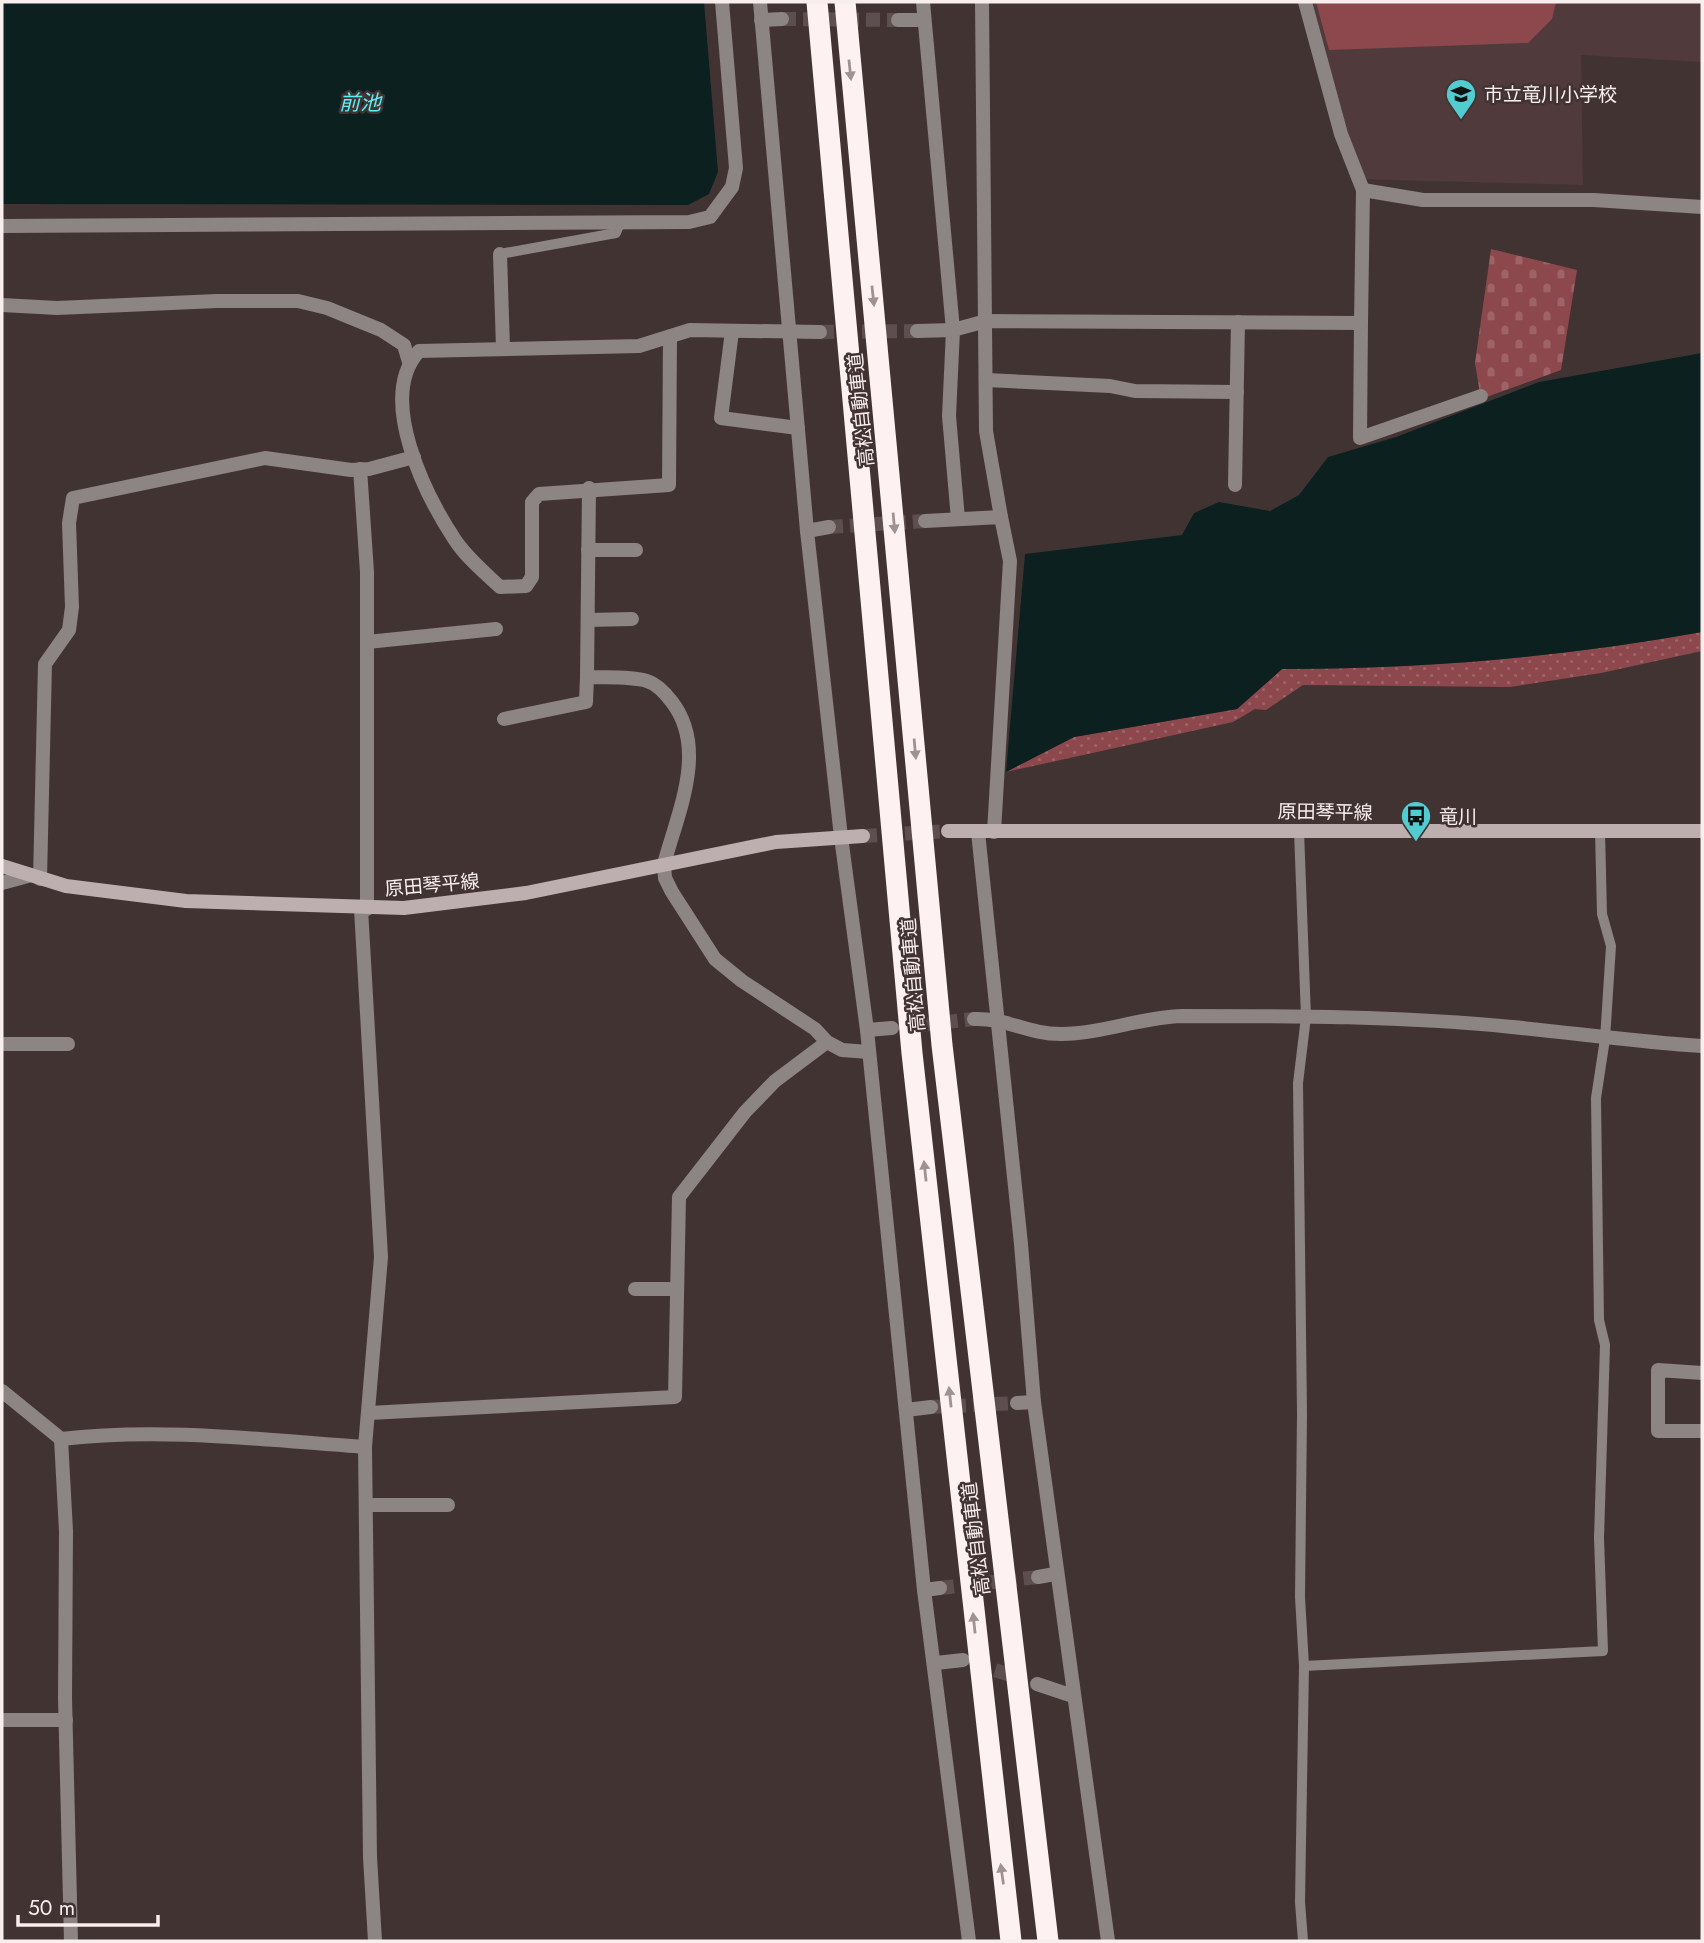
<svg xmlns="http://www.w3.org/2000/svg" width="1704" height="1943" viewBox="0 0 1704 1943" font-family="Jost,'Noto Sans JP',sans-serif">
<defs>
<pattern id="grass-dots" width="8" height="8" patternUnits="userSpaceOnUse" patternTransform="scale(1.75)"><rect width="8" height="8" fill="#8c484d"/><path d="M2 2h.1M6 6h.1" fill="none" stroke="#9d6367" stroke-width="1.8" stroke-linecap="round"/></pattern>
<pattern id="cemetery-stones" width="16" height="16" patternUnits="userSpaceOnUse" patternTransform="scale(1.75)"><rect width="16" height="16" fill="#8c484d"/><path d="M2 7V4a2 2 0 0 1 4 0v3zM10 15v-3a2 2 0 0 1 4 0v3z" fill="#9d6367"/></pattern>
</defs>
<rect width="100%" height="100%" fill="#423333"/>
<path fill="#503a3b" d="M1308,2H1702V62L1581,55L1583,185L1356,179Z"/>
<path fill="url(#grass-dots)" d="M1702,632V651L1601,673L1510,687L1303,685L1266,710L1255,709L1233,722L1006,772L1074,737L1237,709L1282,669C1422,669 1564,657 1702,632Z"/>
<path fill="url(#cemetery-stones)" d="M1491,249L1577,270L1561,370L1481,399L1475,363Z"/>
<path fill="#8c484d" d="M1316,2H1556L1552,19L1528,43L1329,50Z"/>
<g fill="#0c2020">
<path d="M2,2H704L718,172L709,194L688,205L2,204Z"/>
<path d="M1702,353V632C1563,657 1423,669 1282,669L1237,709L1074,737L1006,772L1025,554L1182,535L1194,513L1219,502L1270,511L1299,495L1328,457L1396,437L1539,382Z"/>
</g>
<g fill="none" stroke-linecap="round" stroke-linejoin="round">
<g stroke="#5d4f4f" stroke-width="14" stroke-dasharray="14 7" stroke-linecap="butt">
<path d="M782,19L898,20"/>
<path d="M820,332L917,331"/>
<path d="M829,527L925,521"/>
<path d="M902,1027L974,1019"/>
<path d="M931,1407L1017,1403"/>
<path d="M940,1588L1038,1577"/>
<path d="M975,1664L1023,1679"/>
</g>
<path stroke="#5d4f4f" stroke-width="14" stroke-dasharray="14 7" stroke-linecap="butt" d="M863,836L948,831"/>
<g stroke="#8d8484" stroke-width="10">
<path d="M500,254L616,233L620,223"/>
<path d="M1299,831L1306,1017L1298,1083L1302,1414L1300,1597L1304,1666L1300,1902L1303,1941"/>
<path d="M1304,1666L1603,1651L1599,1538L1605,1345L1599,1320L1596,1098L1605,1039L1611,946L1602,914L1600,831"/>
</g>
<g stroke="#8d8484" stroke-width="14">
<path d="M760,2L807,531L841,837L867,1030L924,1590L969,1941"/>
<path d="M923,2L953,330L949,416L958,519"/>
<path d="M982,2L986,431L1001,517"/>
<path d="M1305,2L1341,134L1363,190"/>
<path d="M761,20L782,19"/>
<path d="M898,20H924"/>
<path d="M2,226L689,222L710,217L732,187L736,168L722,2"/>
<path d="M500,254L503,348"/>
<path d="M2,305L57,308L217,301H298L327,308L381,330L404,345L409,362"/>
<path d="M1361,323L1360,438L1481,396"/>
<path d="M732,331L721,418L798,428"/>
<path d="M917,331L953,330L986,321L1361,323L1363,190L1423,200H1594L1702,207"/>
<path d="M670,336L669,485L539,494L532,502V577L526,586L500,587C484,572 467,558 455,540C426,496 376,398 419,351L639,346L690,330L820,332"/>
<path d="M986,380L1110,386L1135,391L1237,392"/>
<path d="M360,469L367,572V909"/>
<path d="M1235,485L1238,322"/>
<path d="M589,488L587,677C606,678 629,676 647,681C657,684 666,694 672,702C708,749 678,812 664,864L665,878L672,892L715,959L742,981L815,1029L827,1042L842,1050L869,1052"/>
<path d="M925,521L1001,517L1010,561L994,832"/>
<path d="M807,531L829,527"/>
<path d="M588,550H636"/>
<path d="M588,620L632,619"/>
<path d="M367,642L496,629"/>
<path d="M504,719L586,702L587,677"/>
<path d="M978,832L1021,1244L1034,1402L1108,1941"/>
<path d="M40,879L45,664L69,630L72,607L69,523L73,498L265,458L351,470L369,469L414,457"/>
<path d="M2,883L28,876"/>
<path d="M361,909L381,1257L365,1447L370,1857L375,1941"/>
<path d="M974,1019C1007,1018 1027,1034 1061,1034C1102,1034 1141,1017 1182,1016C1292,1016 1403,1016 1512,1027C1575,1033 1638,1042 1702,1046"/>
<path d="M867,1030L892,1028"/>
<path d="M2,1044H68"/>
<path d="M635,1289H677"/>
<path d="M1702,1373L1658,1370V1431H1702"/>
<path d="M2,1391L61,1439C161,1427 265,1440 365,1447"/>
<path d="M1017,1403L1034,1402"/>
<path d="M906,1410L931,1407"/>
<path d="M369,1413L675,1397L679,1197L745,1112L775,1081L827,1042"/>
<path d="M61,1439L66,1531L65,1698L71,1941"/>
<path d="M366,1505H448"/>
<path d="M1038,1577L1055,1574"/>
<path d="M924,1590L940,1588"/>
<path d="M936,1663L963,1660"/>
<path d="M1037,1684L1073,1696"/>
<path d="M2,1720H66"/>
</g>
<g stroke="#bdafaf" stroke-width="14">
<path d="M948,831H1702"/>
<path d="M2,866L66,886L186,901L404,908L526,893L776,842L863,836"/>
</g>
<g stroke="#fdf1f1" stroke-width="21">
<path d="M817,2L912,1053L1011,1941"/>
<path d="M845,2L942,1045L1048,1941"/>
</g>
</g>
<defs><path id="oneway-solid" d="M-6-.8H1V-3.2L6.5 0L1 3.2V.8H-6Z" transform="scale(1.75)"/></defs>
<g fill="#a09292">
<use href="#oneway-solid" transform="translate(850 70) rotate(84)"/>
<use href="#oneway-solid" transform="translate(873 296) rotate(84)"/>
<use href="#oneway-solid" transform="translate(894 523) rotate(85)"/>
<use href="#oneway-solid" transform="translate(915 749) rotate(85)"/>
<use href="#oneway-solid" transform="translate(925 1171) rotate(-96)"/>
<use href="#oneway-solid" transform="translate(950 1397) rotate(-96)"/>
<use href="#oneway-solid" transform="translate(974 1623) rotate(-96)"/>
<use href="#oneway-solid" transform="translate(1002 1874) rotate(-98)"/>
</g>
<defs>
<g id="school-pin" transform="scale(1.575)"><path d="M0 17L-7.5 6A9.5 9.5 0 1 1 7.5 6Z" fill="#52ccd0" stroke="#423333"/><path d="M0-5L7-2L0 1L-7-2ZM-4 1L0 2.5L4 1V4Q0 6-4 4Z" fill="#111"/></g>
<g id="bus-pin" transform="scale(1.575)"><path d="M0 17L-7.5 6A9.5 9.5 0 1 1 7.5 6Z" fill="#52ccd0" stroke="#423333"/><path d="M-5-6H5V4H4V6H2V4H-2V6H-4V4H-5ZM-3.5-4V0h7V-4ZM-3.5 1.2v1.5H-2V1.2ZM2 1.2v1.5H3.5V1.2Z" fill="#111"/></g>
</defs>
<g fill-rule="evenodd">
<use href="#school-pin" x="1461" y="94"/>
<use href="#bus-pin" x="1416" y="816"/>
</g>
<g text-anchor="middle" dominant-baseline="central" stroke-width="5" stroke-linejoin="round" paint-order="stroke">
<g font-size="19" fill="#f8eeee" stroke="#423333" text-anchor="start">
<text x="1484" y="94">市立竜川小学校</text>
<text x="1439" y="816">竜川</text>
</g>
<g font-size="19" fill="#f8eeee" stroke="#423333">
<text transform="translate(861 410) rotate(-96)">高松自動車道</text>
<text transform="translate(1325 812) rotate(1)">原田琴平線</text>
<text transform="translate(432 885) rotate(-5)">原田琴平線</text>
<text transform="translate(913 975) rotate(-95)">高松自動車道</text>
<text transform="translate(976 1539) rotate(-97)">高松自動車道</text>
</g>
<g font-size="21" font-style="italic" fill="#59eff3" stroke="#423333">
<text x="360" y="103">前池</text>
</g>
</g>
<rect width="1704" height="1943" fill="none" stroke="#f8eeee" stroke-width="7"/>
<path d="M18 1915v10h140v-10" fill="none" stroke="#f8eeee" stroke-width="3.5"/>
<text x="28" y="1915" font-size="21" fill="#f8eeee" stroke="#423333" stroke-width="5" paint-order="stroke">50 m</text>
</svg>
